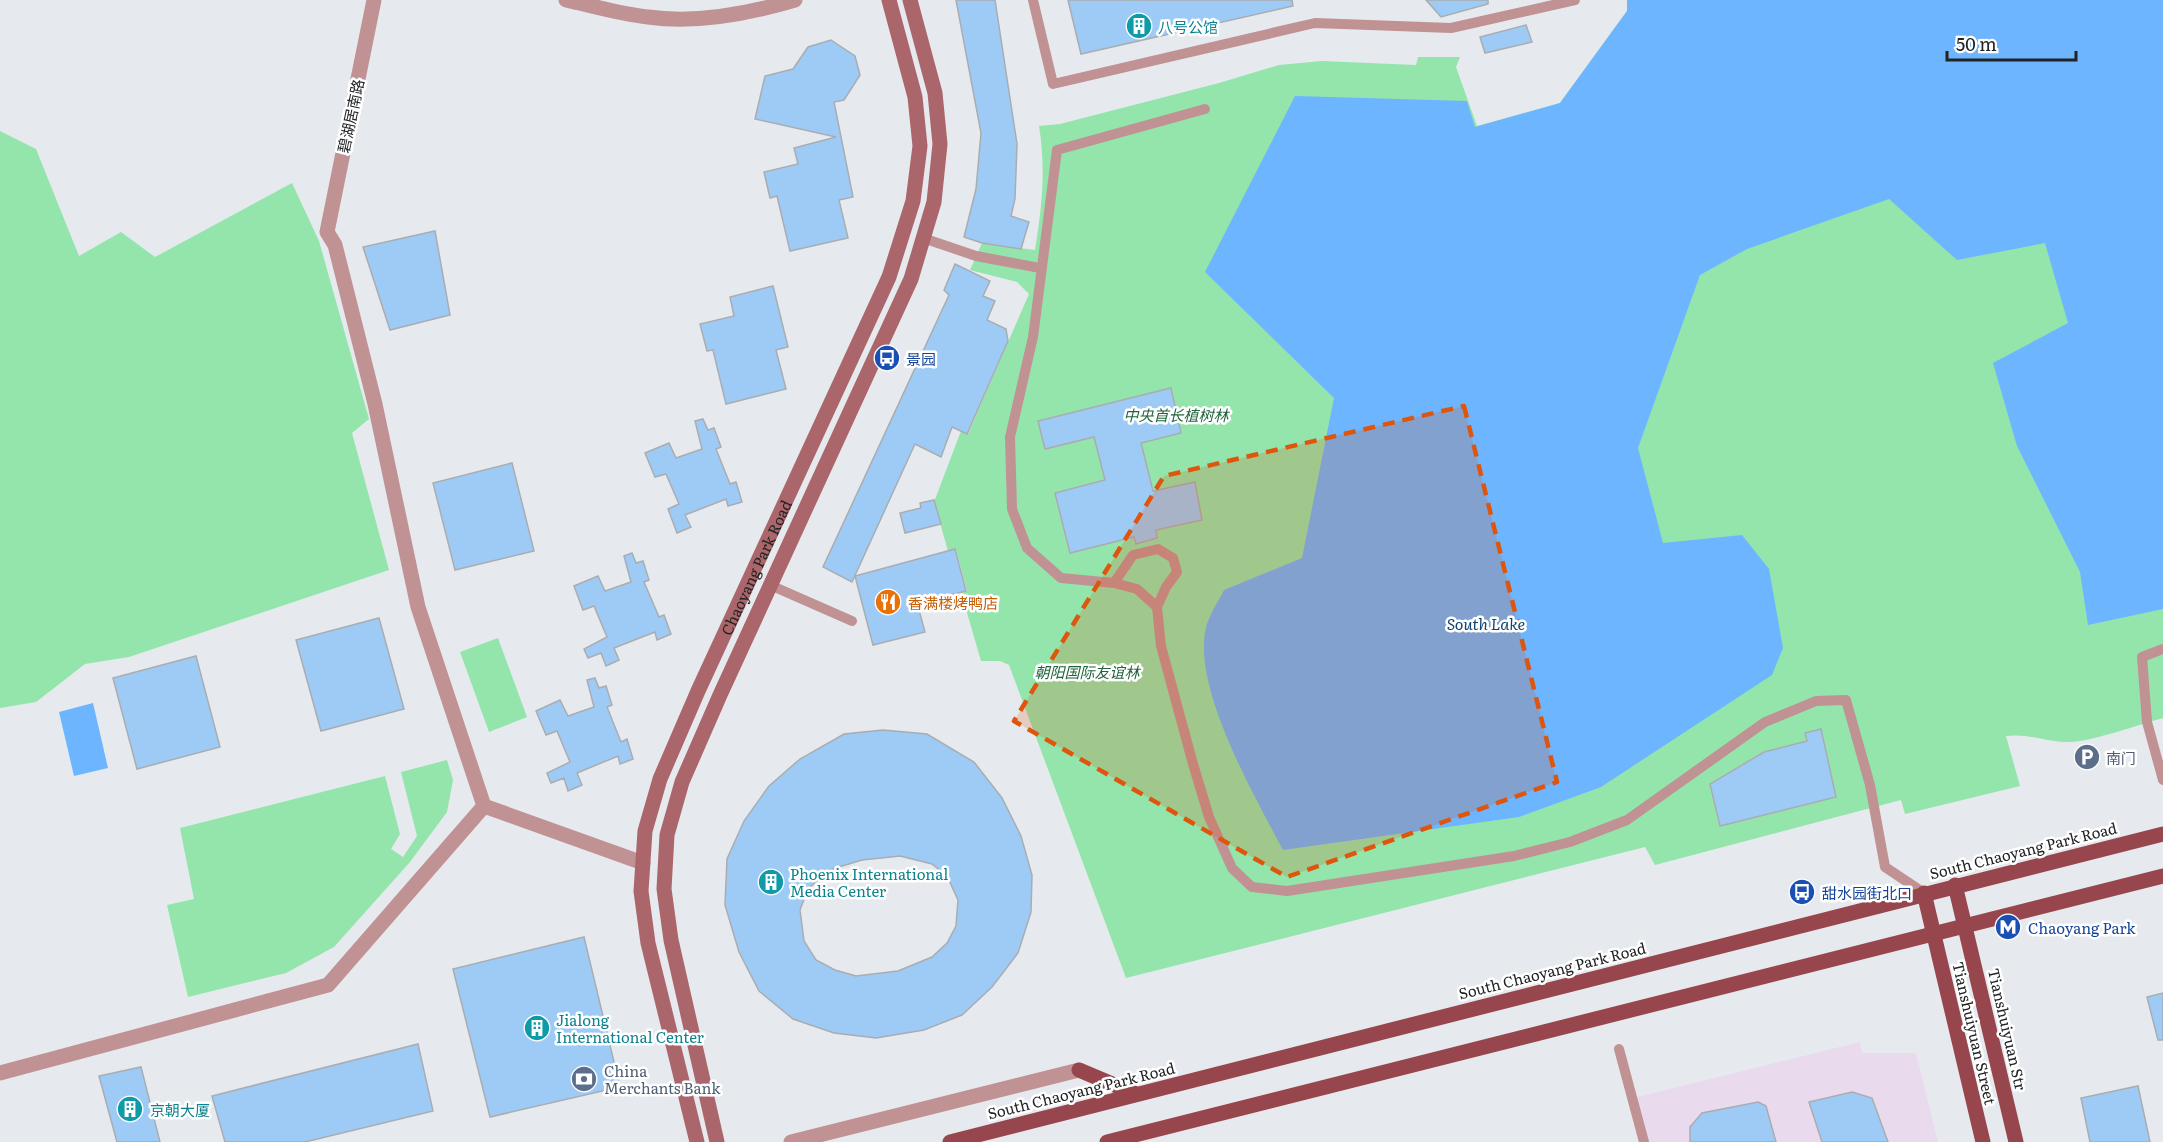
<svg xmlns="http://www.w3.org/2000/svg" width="2163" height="1142" viewBox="0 0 2163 1142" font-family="Literata,'Noto Sans SC',serif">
<rect width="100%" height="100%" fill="#e6eaee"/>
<path fill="#e9daed" d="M1860,1042L1862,1053H1916L1938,1142H1642L1633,1098Z"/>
<g fill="#93e5ac">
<path d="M1627,0H2163V718C2137,725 2097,740 2071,742C2048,743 2030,733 2006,736L2020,786L1905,814L1901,800L1655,865L1645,847L1126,978L1009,665L1000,661H981L961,592L967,591L956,550L948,551L934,502L961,431L968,434L1029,294L1017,282L970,270L982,243L1035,250C1042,207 1046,169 1039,126L1060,124L1219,83L1279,65L1322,61L1416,65L1418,57H1460L1456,67L1477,126L1560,103L1627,11Z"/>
<path d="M0,131L36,149L79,256L121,232L155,257L292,183L319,241L369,419L352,433L389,570L129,657L85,664L36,702L0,708Z"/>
<path d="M498,638L527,717L489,732L460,652Z"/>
<path d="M447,760L453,780L447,812L410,862L334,947L286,973L188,997L167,905L194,899L180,828L385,776L400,834L391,849L403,857L417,836L401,772Z"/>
</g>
<g fill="#6db5ff">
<path d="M1627,0H2163V609L2088,625L2080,572L2017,446L1993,363L2068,323L2045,243L1957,260L1889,199L1747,249L1700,275L1638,448L1663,543L1742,535L1769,569L1783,648L1772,675L1601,787L1519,817L1283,850C1254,795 1195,693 1205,632C1207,618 1218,602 1224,590L1302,558L1334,398L1205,272L1295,96L1467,101L1475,127L1560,103L1627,11Z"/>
<path d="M93,703L108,768L74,776L59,712Z"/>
</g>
<g fill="#9dcbf6" stroke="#a9adb1" stroke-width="1.5" fill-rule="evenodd">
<path d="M956,0H995L1017,144L1015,199L1011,216L1029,222L1021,249L982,243L964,237L976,189L981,133Z"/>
<path d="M1068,0H1292L1293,6L1081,54Z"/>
<path d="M1426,0H1488V4L1441,17Z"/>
<path d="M1526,25L1532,42L1485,53L1480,37Z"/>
<path d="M831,40L855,56L860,75L844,100L834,102L853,197L839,200L848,238L790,251L777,196L770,198L764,172L798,164L794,148L836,137L755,119L765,76L793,69L808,47Z"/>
<path d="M435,231L450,315L390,330L363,247Z"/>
<path d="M955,264L990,281L983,296L995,301L987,320L1006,329L1008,341L967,434L952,427L941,457L915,444L852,582L823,567L949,295L944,290Z"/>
<path d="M773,286L788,347L776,350L786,389L726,404L713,350L707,351L700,324L734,316L730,297Z"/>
<path d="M1171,388L1181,433L1141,443L1153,491L1195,482L1202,520L1156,530L1157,538L1136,544L1134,537L1070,553L1055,493L1105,480L1094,437L1045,449L1038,421Z"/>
<path d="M703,419L708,430L714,428L721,447L716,449L730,484L736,482L742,502L728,506L726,499L685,515L691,527L677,533L668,509L679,504L666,474L655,477L645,453L669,443L676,458L702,449L695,421Z"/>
<path d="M512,463L534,551L455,570L433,483Z"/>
<path d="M934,500L941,524L905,533L900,513L921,508L920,503Z"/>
<path d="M955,549L966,591L917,603L925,632L873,645L855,576Z"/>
<path d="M632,553L636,563L643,561L649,580L644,582L659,617L664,615L671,634L657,640L655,632L614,648L619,660L606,666L601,653L588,658L584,649L607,637L594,606L583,610L574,586L598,576L605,591L631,582L624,556Z"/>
<path d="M379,618L404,709L321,731L296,640Z"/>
<path d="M196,656L220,747L137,769L113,678Z"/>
<path d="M595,678L599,688L606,686L612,705L607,707L621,742L627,739L633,759L620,764L618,756L577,773L582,785L568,791L564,778L551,783L547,773L570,762L557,731L546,735L536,711L560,700L568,716L594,707L587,680Z"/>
<path d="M1821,729L1836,797L1720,826L1710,784L1764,752L1807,741L1805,733Z"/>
<path d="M883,730L927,734L974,762L1002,798L1021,836L1032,875L1031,912L1018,953L992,987L962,1015L924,1030L876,1038L834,1033L793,1019L759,991L739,952L725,905L727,859L744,821L769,786L800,759L844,734ZM900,856L932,864L947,876L958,900L956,926L947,943L932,957L898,971L856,976L835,970L816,960L804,941L800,910L808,889L829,870L862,860Z"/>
<path d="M584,937L620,1087L490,1117L453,969Z"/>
<path d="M2163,993V1040H2158L2147,997Z"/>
<path d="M418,1044L433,1111L305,1142H225L212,1096Z"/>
<path d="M141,1067L160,1142H117L99,1076Z"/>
<path d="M2138,1086L2150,1142H2090L2081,1098Z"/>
<path d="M1852,1092L1872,1098L1888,1142H1822L1809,1102Z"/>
<path d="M1758,1102L1766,1106L1776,1142H1690V1127L1702,1113Z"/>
</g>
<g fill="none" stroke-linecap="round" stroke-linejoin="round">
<g stroke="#c19293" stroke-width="10">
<path d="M1033,0L1053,84L1315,23L1451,28L1575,0"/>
<path d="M1205,109L1057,150L1033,337L1010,437L1012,509L1027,548L1061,578L1114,583L1137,589L1157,607L1161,646L1193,764L1209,817L1232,868L1252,887L1287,891L1514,856L1570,842L1627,820L1765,722L1816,701L1846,700L1870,785L1885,867L1924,893"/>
<path d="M923,238L976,256L1040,268"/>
<path d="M1114,583L1133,555L1158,549L1173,558L1177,572L1166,587L1157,607"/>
<path d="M770,585L852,621"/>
<path d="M2163,649L2142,657L2147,722L2163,780"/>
<path d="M1619,1049L1644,1142"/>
</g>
<g stroke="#c19293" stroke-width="15">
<path d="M374,0L327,232L335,245L375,404L418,607L484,806"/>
<path d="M566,0C593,6 620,14 648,17C697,24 748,14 795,0"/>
<path d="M0,1073L328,985L484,806L643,863"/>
<path d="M791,1142L1079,1070"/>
</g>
<g stroke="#aa666a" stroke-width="15">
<path id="s1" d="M697,1142L648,943L641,891L645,831L660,779L698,691L889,277L913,201L920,146L915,97L889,0"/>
<path d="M717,1142L671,940L664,889L667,835L682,782L720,695L911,279L934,202L940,144L935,93L910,0"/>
</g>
<g stroke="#97464d" stroke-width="15">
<path d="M1955,885L2016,1142"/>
<path d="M1924,893L1983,1142"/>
<path d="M1079,1070L1136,1094"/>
<path d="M950,1142L2163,834"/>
<path d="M1107,1142L2163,876"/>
</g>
</g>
<path fill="#de560d" fill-opacity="0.2" stroke="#de560d" stroke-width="4.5" stroke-dasharray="12 8" stroke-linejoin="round" d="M1464,406L1557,782L1287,877L1014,721L1164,476Z"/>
<defs>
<g id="building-disc" transform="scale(1.35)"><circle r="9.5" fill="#0f9aa8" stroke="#fff"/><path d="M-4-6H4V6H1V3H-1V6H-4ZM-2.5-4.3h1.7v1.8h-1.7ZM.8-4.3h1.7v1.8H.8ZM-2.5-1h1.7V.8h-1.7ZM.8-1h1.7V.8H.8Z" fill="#fff"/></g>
<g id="bus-disc" transform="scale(1.35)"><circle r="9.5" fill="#1a4fb4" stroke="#fff"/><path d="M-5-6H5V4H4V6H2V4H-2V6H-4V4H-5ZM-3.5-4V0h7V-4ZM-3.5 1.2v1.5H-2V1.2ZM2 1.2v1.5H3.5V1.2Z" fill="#fff"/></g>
<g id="restaurant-disc" transform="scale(1.35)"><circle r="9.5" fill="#e8710a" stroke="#fff"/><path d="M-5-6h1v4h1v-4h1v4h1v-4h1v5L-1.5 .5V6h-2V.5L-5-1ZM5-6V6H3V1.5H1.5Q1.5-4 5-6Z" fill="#fff"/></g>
<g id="parking-disc" transform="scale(1.35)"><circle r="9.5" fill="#5c6f8a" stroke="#fff"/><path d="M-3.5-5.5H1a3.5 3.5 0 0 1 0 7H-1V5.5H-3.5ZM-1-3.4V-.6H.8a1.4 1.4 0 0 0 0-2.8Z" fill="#fff"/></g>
<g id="metro-disc" transform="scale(1.35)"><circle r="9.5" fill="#1a4fb4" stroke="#fff"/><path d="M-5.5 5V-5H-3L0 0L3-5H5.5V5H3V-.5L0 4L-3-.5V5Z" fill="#fff"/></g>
<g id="bank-disc" transform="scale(1.35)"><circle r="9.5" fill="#5c6f8a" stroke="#fff"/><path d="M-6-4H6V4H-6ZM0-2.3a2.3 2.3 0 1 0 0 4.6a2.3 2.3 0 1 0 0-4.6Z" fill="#fff"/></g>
</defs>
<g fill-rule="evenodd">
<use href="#building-disc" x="1139" y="26"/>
<use href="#bus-disc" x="887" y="358"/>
<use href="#restaurant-disc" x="888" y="602"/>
<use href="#parking-disc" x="2087" y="757"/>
<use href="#building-disc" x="771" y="882"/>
<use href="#bus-disc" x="1802" y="892"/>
<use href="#metro-disc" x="2008" y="927"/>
<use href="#building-disc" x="537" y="1028"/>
<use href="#bank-disc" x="584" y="1079"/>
<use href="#building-disc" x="130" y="1109"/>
</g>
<g text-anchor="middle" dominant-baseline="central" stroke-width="5" stroke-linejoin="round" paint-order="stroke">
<g font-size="15" fill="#0d838f" stroke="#fff" text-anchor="start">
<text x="1158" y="26">八号公馆</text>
<text x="790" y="873">Phoenix International<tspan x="790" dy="17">Media Center</tspan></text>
<text x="556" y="1019">Jialong<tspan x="556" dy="17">International Center</tspan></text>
<text x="150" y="1109">京朝大厦</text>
</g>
<g font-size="15" fill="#222325" stroke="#fff">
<text transform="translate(350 116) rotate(-78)">碧湖居南路</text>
<text stroke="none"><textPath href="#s1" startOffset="604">Chaoyang Park Road</textPath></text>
<text transform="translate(2023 850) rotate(-14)">South Chaoyang Park Road</text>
<text transform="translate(1552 970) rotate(-14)">South Chaoyang Park Road</text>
<text transform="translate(2008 1029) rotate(77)">Tianshuiyuan Str</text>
<text transform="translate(1975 1033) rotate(77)">Tianshuiyuan Street</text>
<text transform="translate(1081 1090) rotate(-14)">South Chaoyang Park Road</text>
</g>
<g font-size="15" fill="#164399" stroke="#fff" text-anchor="start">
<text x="906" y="358">景园</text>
<text x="1822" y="892">甜水园街北口</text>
<text x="2028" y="927">Chaoyang Park</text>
</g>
<g font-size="15" font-style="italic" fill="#20643b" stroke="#fff">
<text x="1176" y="414">中央首长植树林</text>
<text x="1087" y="671">朝阳国际友谊林</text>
</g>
<g font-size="15" fill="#c56008" stroke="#fff" text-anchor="start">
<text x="908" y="602">香满楼烤鸭店</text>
</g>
<g font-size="15" fill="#4e5e75" stroke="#fff" text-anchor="start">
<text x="2106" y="757">南门</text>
<text x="604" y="1070">China<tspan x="604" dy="17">Merchants Bank</tspan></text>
</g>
<g font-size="16" font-style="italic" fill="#104472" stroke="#fff">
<text x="1486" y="623">South Lake</text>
</g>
</g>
<path d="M1947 51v9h129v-9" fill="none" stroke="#222325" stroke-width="3"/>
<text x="1956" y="51" font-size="18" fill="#222325" stroke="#ffffff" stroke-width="4.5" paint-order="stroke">50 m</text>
</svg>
